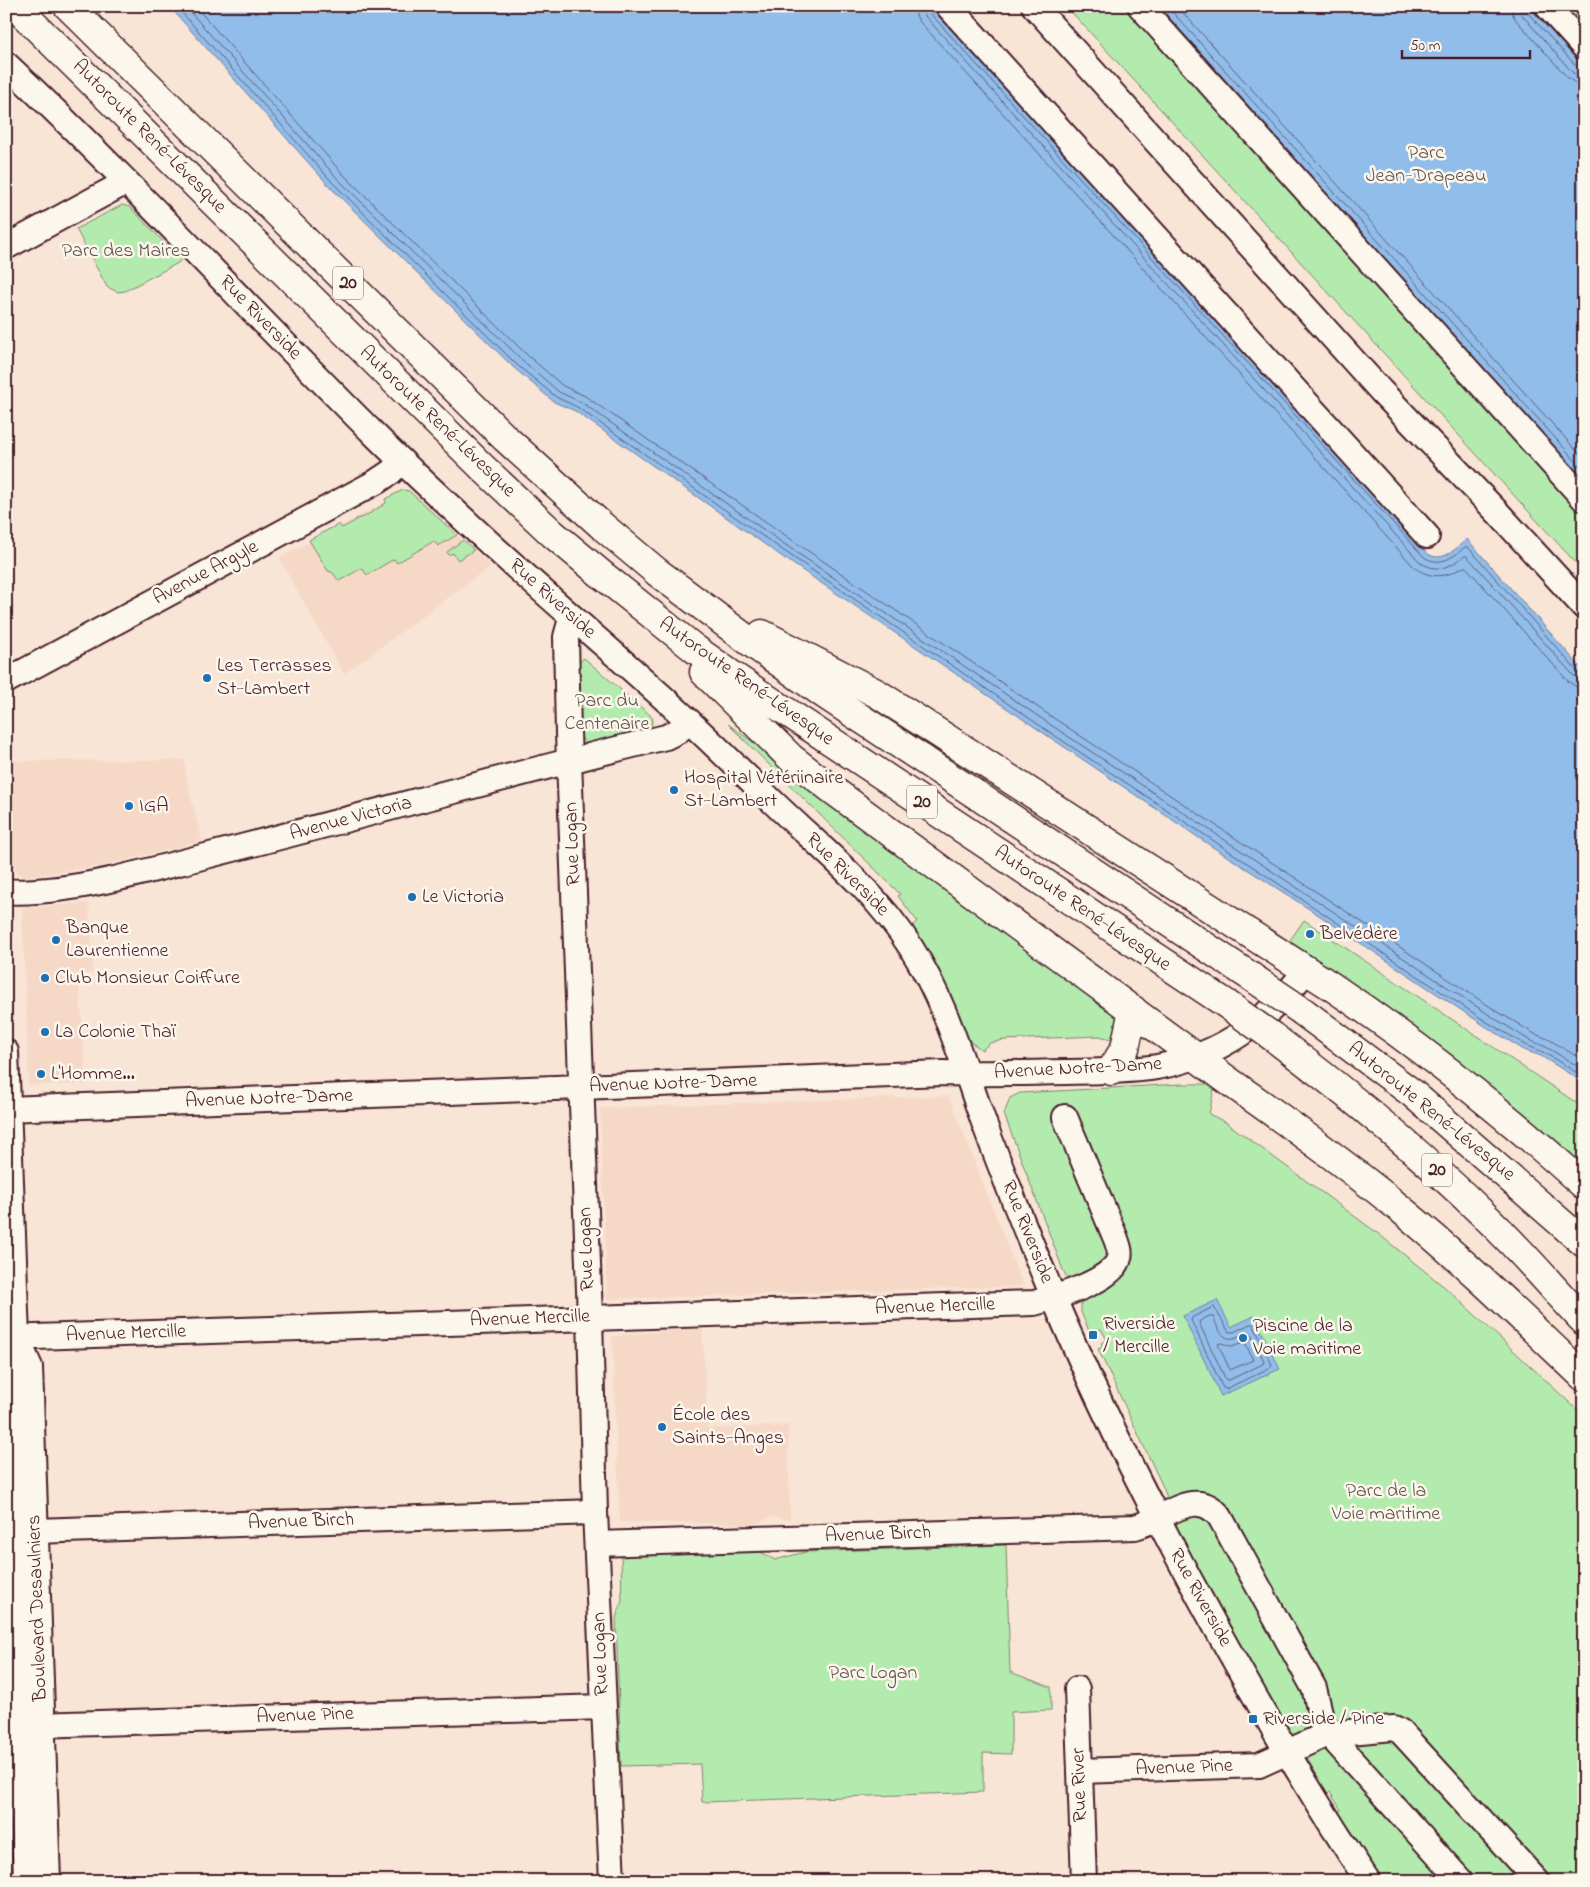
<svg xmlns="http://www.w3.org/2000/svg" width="1590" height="1887" viewBox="0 0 1590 1887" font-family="'Indie Flower',sans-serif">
<rect width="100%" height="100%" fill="#f8e5d6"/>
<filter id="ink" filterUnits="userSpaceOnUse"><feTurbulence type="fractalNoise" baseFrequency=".02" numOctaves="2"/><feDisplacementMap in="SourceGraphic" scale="10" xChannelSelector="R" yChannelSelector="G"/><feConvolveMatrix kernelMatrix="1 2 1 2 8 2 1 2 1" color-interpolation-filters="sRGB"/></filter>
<g filter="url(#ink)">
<g fill="#f6d8c7">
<path d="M408,490L491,566L344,674L279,558Z"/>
<path d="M184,760L190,794L202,841L101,866L31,876H23L15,871L6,844V761Z"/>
<path d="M89,903L93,972L79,977L86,1084L29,1085L22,908Z"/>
<path d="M949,1096L1023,1286L607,1299L600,1108Z"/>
<path d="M702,1327L708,1429L788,1425L790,1520L772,1517L755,1524L620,1522L612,1336Z"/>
</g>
<g fill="#b3ebae" stroke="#7e856c">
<path d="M1066,6H1584V572Z"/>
<path d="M122,205L130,207L181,260L178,263L125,291L118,292L107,287L76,229Z"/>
<path d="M403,490L409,491L457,535L438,546L434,541L397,563L394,559L367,575L362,568L339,581L332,572L328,571L309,540L339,524L342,528L355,521L356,519L364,517L386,503L385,499Z"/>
<path d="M463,540L474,550L458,560L453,553L449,555L447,552Z"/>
<path d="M584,658L650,715L653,719L650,729L590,744H586L582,739L580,733L578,663Z"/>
<path d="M728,724L1103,998L1118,1019L1116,1040L1099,1036L1004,1040L990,1043L982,1050L968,1040L938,970L912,927L917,921L898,896L900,894Z"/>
<path d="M1304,920L1584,1108V1175L1286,946Z"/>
<path d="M1182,1084H1215L1209,1114L1227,1123L1376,1232L1447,1289L1584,1416V1881H1382L1337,1813L1341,1810L1330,1792L1326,1795L1291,1732L1287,1729L1219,1609L1182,1541L1164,1489L1098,1349L1103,1347L1101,1343L1107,1340L1101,1329L1089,1331L1081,1312V1304L1063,1270L1004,1114L1010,1098L1020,1093Z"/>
<path d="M1006,1545L1010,1672L1051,1687V1710L1011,1712V1754L983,1753V1792L702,1802L700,1764L621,1766L616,1618L622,1601L621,1556L757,1550L775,1560L805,1552Z"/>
</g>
<g fill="#90bdea" stroke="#747e9e">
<path d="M169,6H931L1428,554C1443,563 1455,549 1467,539L1584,671V1083L1541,1056L1524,1050L1485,1026L1317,914L1211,846L784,558L575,411L554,402L513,367L329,186Z"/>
<path d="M1152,6H1528L1584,67V487Z"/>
<path d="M1217,1300L1231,1327L1254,1316L1280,1369L1221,1396L1183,1316Z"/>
</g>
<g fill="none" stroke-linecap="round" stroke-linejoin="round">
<g stroke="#665e77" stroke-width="1">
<path d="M176,6L332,182L516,364L556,397L577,407L787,553L1048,731L1487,1022L1526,1045L1543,1052L1584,1077"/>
<path d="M185,6L337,178L521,359L559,392L581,402L790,548L1051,725L1491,1016L1529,1040L1546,1047L1584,1070"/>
<path d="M195,6L342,173L526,354L563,386L585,396L795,542L1055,719L1495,1010L1533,1033L1550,1040L1584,1061"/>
<path d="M914,6L915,13L919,21L1414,567C1425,576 1439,578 1452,573C1457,571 1461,567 1466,567L1568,681L1575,686L1584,687"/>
<path d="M921,6L925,16L1420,562C1435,573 1450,568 1464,556H1467L1574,676L1584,680"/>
<path d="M928,6L929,12L1424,557C1440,567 1452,558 1465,547H1468L1578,672L1584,674"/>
<path d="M1159,6L1510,398"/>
<path d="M1167,6L1584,470"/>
<path d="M1177,6L1584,459"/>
<path d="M1511,6L1512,13L1516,20L1568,78L1575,83L1584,84"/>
<path d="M1519,6L1522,15L1573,73L1578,76L1584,77"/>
<path d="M1525,6L1526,11L1578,68L1584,70"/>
<path d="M1214,1307L1229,1332H1234L1250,1324H1253L1272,1365L1271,1367L1226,1389L1223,1388L1191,1320L1192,1318Z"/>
<path d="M1210,1316L1213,1317C1217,1325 1221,1341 1234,1338C1240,1336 1244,1333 1250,1333L1264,1361L1263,1364L1229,1380H1226L1199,1323L1200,1321Z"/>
<path d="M1245,1342L1253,1360L1230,1370L1218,1344L1221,1343L1231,1346Z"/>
</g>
<g stroke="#4a1f2b" stroke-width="28">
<g id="minor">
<path d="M948,6L1427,536"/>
<path d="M1034,6L1381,391L1499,514L1584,607"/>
<path d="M1140,6L1584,499"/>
<path d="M1547,6L1584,47"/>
<path d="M6,64C133,183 251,312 374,434C410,470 447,504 484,538C552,601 623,660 691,723C720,750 747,777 775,804C822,849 875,891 910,946C942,996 959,1051 978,1106C1000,1168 1025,1229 1050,1289C1099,1407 1157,1521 1219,1633C1266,1717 1314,1801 1368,1881"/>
<path d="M6,247L126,182"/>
<path d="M574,619L569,626L566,637L568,733L590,1317L595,1512L612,1881"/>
<path d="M6,681L376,482L391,472L401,461"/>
<path d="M6,891C20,893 34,891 48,890C100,885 151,870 202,857C357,818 511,774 666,737L678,731L689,721"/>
<path d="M6,1052L17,1338L7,1368L26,1881"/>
<path d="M6,1109L943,1073C984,1074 1025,1073 1066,1072C1096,1071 1127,1072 1157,1067C1223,1055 1267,1021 1307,969"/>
<path d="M6,1338L1034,1303C1054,1298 1114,1281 1119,1258C1121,1252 1118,1245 1116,1239L1065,1117"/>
<path d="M17,1338L30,1367L48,1881"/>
<path d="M6,1532L595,1512"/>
<path d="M597,1544L1135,1527C1164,1520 1196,1485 1220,1517L1314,1688L1324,1729L1461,1881"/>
<path d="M1077,1689L1084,1881"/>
<path d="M6,1726L603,1707"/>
<path d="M1080,1771L1259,1765L1327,1734L1394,1728L1401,1732L1537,1881"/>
</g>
</g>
<g stroke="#4a1f2b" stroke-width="31">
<g id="highway">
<path d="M15,6L483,468L553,534L601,574L695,649L733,676L1225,1003"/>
<path d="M68,6L505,438L601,525L657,572L749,641L824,694L1256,980"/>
<path d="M762,634L878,694L1331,986C1420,1046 1504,1113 1584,1185"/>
<path d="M704,672L791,758L834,791L1230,1082C1287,1122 1344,1163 1398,1207C1463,1260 1523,1319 1584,1377"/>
<path d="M1302,1011L1412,1093L1584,1243"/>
<path d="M1273,1037C1347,1093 1419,1151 1485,1216C1520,1249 1551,1286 1584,1321"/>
<path d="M1111,1071L1125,1048L1133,1010"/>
</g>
</g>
<use href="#minor" stroke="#fbf7ec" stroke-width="24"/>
<use href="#highway" stroke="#fbf7ec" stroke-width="28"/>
<g stroke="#4a1f2b" stroke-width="31" stroke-linecap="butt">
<g id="highway-bridge">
<path d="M1256,980L1302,1011"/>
<path d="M1225,1003L1273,1037"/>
</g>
</g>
<use href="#highway-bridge" stroke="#fbf7ec" stroke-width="28"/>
</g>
</g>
<g fill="#1f6fb2" stroke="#fbf7ec" stroke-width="2">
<circle cx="207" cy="678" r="5"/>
<circle cx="674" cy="790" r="5"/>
<circle cx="129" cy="806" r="5"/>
<circle cx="412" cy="897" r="5"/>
<circle cx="1310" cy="934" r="5"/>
<circle cx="56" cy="940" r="5"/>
<circle cx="45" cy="978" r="5"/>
<circle cx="45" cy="1032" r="5"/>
<circle cx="41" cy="1074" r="5"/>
<rect x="1088" y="1330" width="10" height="10" rx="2.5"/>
<circle cx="1243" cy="1338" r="5"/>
<circle cx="662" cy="1427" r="5"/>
<rect x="1248" y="1714" width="10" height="10" rx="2.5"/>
</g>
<g text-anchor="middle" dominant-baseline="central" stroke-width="5" stroke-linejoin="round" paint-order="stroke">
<g fill="#fbf7ec" stroke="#7f6065" stroke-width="1">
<rect x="333" y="266.5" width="30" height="33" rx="4"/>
<rect x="907" y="785.5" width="30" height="33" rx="4"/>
<rect x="1422" y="1153.5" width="30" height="33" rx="4"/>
</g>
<g font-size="19" font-weight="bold" fill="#4a1f2b">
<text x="348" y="283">20</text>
<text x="922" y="802">20</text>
<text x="1437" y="1170">20</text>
</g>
<g font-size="20" fill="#4a1f2b" stroke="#fbf7ec">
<text transform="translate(149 137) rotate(45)">Autoroute René-Lévesque</text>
<text transform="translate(260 318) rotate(46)">Rue Riverside</text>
<text transform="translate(437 422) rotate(44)">Autoroute René-Lévesque</text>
<text transform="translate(206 573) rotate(-28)">Avenue Argyle</text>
<text transform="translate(552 599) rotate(42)">Rue Riverside</text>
<text transform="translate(746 682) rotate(35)">Autoroute René-Lévesque</text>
<text transform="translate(351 819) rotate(-15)">Avenue Victoria</text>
<text transform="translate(573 844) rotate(-92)">Rue Logan</text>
<text transform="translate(847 875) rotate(45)">Rue Riverside</text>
<text transform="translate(1082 909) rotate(34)">Autoroute René-Lévesque</text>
<text transform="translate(1078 1069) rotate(-3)">Avenue Notre-Dame</text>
<text transform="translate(673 1084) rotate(-2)">Avenue Notre-Dame</text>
<text transform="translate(269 1099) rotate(-2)">Avenue Notre-Dame</text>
<text transform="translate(1431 1112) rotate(39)">Autoroute René-Lévesque</text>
<text transform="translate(1027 1232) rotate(68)">Rue Riverside</text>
<text transform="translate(587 1249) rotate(-92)">Rue Logan</text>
<text transform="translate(935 1307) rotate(-2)">Avenue Mercille</text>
<text transform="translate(530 1319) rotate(-2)">Avenue Mercille</text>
<text transform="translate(126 1334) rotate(-2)">Avenue Mercille</text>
<text transform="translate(301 1522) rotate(-2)">Avenue Birch</text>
<text transform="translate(878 1535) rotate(-2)">Avenue Birch</text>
<text transform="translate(1200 1598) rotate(61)">Rue Riverside</text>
<text transform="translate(38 1608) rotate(-92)">Boulevard Desaulniers</text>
<text transform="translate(601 1654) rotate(-92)">Rue Logan</text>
<text transform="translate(305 1716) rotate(-2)">Avenue Pine</text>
<text transform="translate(1184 1768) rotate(-2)">Avenue Pine</text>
<text transform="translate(1080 1785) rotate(-92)">Rue River</text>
</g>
<g font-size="20" fill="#64524c" stroke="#fbf7ec">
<text x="1426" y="153">Parc<tspan x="1426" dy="23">Jean-Drapeau</tspan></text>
<text x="126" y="251">Parc des Maires</text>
<text x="607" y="701">Parc du<tspan x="607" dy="23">Centenaire</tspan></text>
<text x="1386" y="1491">Parc de la<tspan x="1386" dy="23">Voie maritime</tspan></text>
<text x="873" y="1673">Parc Logan</text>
</g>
<g font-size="20" fill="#4a1f2b" stroke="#fbf7ec" text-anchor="start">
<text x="217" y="666">Les Terrasses<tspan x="217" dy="23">St-Lambert</tspan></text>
<text x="684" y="778">Hospital Vétériinaire<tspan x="684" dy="23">St-Lambert</tspan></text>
<text x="139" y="806">IGA</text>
<text x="422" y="897">Le Victoria</text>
<text x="66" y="928">Banque<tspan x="66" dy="23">Laurentienne</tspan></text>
<text x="1320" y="934">Belvédère</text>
<text x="55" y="978">Club Monsieur Coiffure</text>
<text x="55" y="1032">La Colonie Thaï</text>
<text x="51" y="1074">L'Homme...</text>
<text x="1103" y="1324">Riverside<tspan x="1103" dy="23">/ Mercille</tspan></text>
<text x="1253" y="1326">Piscine de la<tspan x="1253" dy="23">Voie maritime</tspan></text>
<text x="672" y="1415">École des<tspan x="672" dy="23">Saints-Anges</tspan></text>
<text x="1263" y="1719">Riverside / Pine</text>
</g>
</g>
<rect width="1590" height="1887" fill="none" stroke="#fbf7ec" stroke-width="25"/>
<rect x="12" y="12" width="1565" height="1862" fill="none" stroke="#4a1f2b" stroke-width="2" filter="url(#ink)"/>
<path d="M1402 50v8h128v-8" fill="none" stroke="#4a1f2b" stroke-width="2.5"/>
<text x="1410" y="50" font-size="15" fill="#4a1f2b" stroke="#fbf7ec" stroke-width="4" paint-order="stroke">50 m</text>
</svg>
